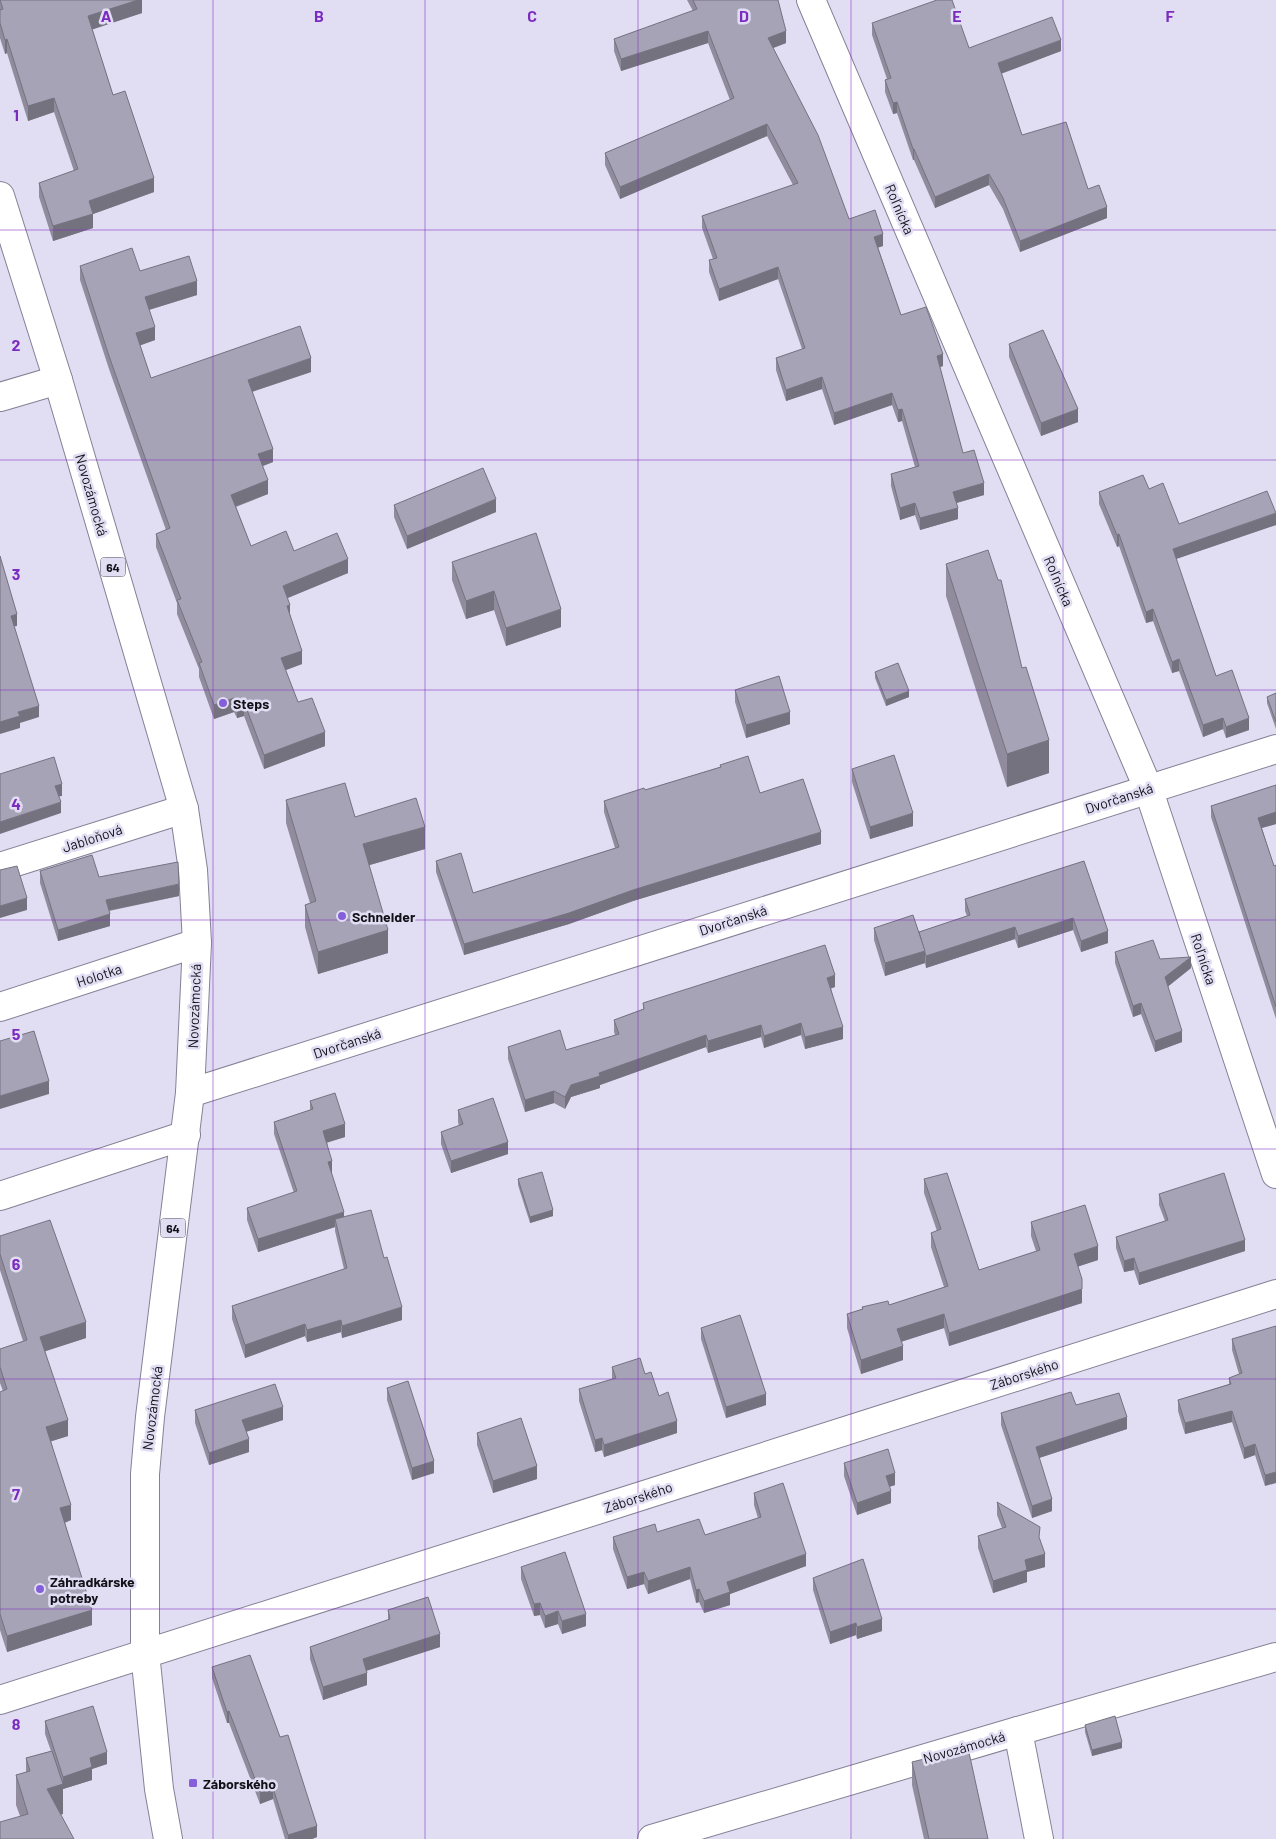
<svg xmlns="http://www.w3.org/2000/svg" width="1276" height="1839" viewBox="0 0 1276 1839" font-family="Barlow,sans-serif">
<rect width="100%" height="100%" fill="#e1ddf3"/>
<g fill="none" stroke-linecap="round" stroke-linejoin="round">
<g stroke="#858195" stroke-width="30">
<g id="minor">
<path d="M811,0L1148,788L1276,1174"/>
<path d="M0,397L58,380"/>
<path d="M0,867L184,809"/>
<path d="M0,1007L197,943"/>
<path d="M190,1093L1276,749"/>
<path d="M0,1196L186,1135"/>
<path d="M0,1700L1276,1294"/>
<path d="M1018,1731L1039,1839"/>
<path d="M652,1839L1018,1731L1276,1657"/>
</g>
</g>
<g stroke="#858195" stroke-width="30">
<path id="major" d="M0,196L58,380L184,809L193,870L197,943L190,1093L150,1417L145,1474V1653L159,1789L168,1839"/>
</g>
<use href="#minor" stroke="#fff" stroke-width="28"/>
<use href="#major" stroke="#fff" stroke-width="28"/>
</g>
<g fill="#908c9d">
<path d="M0,0H142V13L92,29L113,95L154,192L93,214V228L53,241L39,197V183L74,171L54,112L28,121L7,53L5,54L0,38Z"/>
<path d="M687,0H778L786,43L773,48L849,219L883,246L878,247L901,315L943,366L940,367L963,453L984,495L956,503L958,519L920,530L915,515L900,520L891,486V474L915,467L902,421L898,422L892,405L834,425L822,389L786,401L776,370V358L802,349L778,279L719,301L709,272V260L713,259L702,228V216L793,185L767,136L620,199L605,165V153L730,100L708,43L621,71L614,51V39L693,11Z"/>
<path d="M872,23L969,48L1061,51L1001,73L1022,135L1088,189L1107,218L1020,252L1003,209L989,185L935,208L914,160H913L897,113L893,114L885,92V80L887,79L872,35Z"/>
<path d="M80,266L140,271L197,295L149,310L155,340L140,345L151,378L311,372L252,392L273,462L262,466L268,494L236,507L251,546L294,551L348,573L287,598L290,614L302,664L285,670L298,702L325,746L264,769L244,716L237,718L234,712L214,719L199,677V669L177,614V603L156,547V534L166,530L109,369L80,280Z"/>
<path d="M1009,344L1078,422L1041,436L1009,357Z"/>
<path d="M1149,489L1179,524L1276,525L1176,559L1216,676L1249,730L1226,738L1223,729L1203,737L1179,671L1172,673L1153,621L1146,623L1119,546L1117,547L1099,504V492Z"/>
<path d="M394,505L496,512L407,549L394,517Z"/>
<path d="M452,562L561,627L506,646L494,610L466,619L452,580Z"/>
<path d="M946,564L1022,668L1049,773L1007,787L946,596Z"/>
<path d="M875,672L909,697L886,706L875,678Z"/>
<path d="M735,690L790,724L746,738L735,702Z"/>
<path d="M1276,693V729L1267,703V697Z"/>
<path d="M720,765L760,793L821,844L633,901L569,924L464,955L436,872V861L473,893L615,848L604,812V801L645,790L720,767Z"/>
<path d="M852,769L913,826L870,839L852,782Z"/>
<path d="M1276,785V824L1262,828L1274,866L1276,865V1019L1211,817V806Z"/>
<path d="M286,800L355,817L425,849L369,865L388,953L318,974L305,927V905L310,903L286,823Z"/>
<path d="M1084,861L1108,943L1081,952L1073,930L1018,948L1015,939L926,968L925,963L885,976L874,940V928L919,932L967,916L965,911V899Z"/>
<path d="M40,871L99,877L179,896L109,911L110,926L58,941L40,883Z"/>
<path d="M1115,952L1191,968L1168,986L1182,1042L1155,1052L1141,1014L1133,1017L1115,963Z"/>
<path d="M835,987L831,988L843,1039L805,1049L801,1035L764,1048L761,1037L708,1053L706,1047L600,1085V1088L571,1097L565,1109L554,1103L525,1112L508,1059V1047L566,1050L615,1035L614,1032V1020L643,1009V1003Z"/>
<path d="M310,1101L345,1137L327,1142L332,1173H331L344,1217L384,1258L402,1320L342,1338L341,1332L307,1342L305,1336L245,1358L232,1319V1306L344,1269L335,1231V1227L258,1252L247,1220V1208L294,1193L274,1134V1122L310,1110Z"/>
<path d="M458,1110L508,1154L451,1173L441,1144V1132L459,1126L458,1122Z"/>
<path d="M518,1179L553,1216L530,1223L518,1185Z"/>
<path d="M924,1179L979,1270L1036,1251L1031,1236V1222L1098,1260L1078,1266L1082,1303L949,1346L944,1328L901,1342L903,1360L861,1374L847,1328V1314L862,1309V1307L889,1305L944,1287L931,1247V1233L937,1231L924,1193Z"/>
<path d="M1159,1194L1245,1251L1139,1285L1134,1270L1124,1272L1116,1248V1237L1165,1221L1159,1205Z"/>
<path d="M0,1236L86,1338L45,1351L68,1436L51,1441L71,1520L65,1523L92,1625L7,1652L0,1630V1392L3,1391L0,1383V1349L23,1341L0,1270Z"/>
<path d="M1276,1326L1265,1486L1255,1455L1244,1459L1232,1422L1185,1434L1178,1411V1400L1229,1384V1378L1239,1374L1232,1350V1339Z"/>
<path d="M701,1328L766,1405L726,1418L701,1339Z"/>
<path d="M612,1367L645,1374L659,1396L677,1433L604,1457L602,1450L595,1452L579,1401V1389L612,1379Z"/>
<path d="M387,1388L434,1473L412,1480L387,1400Z"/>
<path d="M1076,1405L1127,1429L1039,1458L1052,1511L1032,1518L1001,1425V1413Z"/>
<path d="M195,1410L283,1420L246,1432L249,1452L209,1465L195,1423Z"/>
<path d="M477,1433L537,1479L493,1493L477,1445Z"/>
<path d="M844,1463L895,1485L889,1487L891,1503L857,1515L844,1476Z"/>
<path d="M754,1493L806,1566L730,1594V1605L704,1613L699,1602L696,1603L690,1579L648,1594L644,1584L627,1589L613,1549V1537L657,1532L705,1535L758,1518L754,1505Z"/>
<path d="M997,1502L1040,1539L1045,1567L1027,1572V1582L993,1593L978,1548V1536L1002,1528L997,1515Z"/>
<path d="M521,1567L586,1626L562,1634L558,1624L545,1628L540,1615L534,1616L521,1579Z"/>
<path d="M813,1578L882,1631L857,1639L856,1635L830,1644L813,1590Z"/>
<path d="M388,1610L440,1647L367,1670V1685L323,1700L310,1659V1647L388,1620Z"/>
<path d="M212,1667L317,1837L312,1839H285L273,1799L260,1804L229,1723H227L212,1678Z"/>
<path d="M45,1721L107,1764L92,1769V1780L63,1789V1786V1814L20,1816L16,1805V1775L26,1772V1758L51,1751L45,1734Z"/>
<path d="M1085,1725L1122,1748L1092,1756L1085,1732Z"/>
<path d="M912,1762L988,1839H924L912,1785Z"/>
</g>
<g fill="#757280">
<path d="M138,0H142V13L88,31V16Z"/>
<path d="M708,31V43L621,71V59Z"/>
<path d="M786,31V43L768,50V38Z"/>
<path d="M7,39V53L5,54V40Z"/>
<path d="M1061,40V51L998,75V63Z"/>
<path d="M54,98V112L28,121V106Z"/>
<path d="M897,102V113L893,114V103Z"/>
<path d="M767,124V136L620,199V187Z"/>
<rect x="913" y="149" width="1" height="11"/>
<path d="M989,174V185L935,208V197Z"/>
<path d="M154,178V192L93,214V228L53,241V226L89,201Z"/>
<path d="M1107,207V218L1020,252V241Z"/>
<path d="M883,234V246L874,249V237Z"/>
<path d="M778,267V279L719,301V289Z"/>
<path d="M197,281V295L145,311V297Z"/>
<path d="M155,327V340L136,347V333Z"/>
<path d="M943,354V366L937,368V356Z"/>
<path d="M311,358V372L248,393V380Z"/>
<path d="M822,377V389L786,401V390Z"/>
<path d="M892,393V405L834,425V413Z"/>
<path d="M902,409V421L898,422V410Z"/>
<path d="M1078,409V422L1041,436V423Z"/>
<path d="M273,449V462L258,468V454Z"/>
<path d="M268,480V494L231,508V495Z"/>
<path d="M984,483V495L953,504V492Z"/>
<path d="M496,499V512L407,549V536Z"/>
<path d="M915,503V515L900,520V508Z"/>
<path d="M958,508V519L920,530V518Z"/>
<path d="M1276,513V525L1173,560V549Z"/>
<path d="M1119,534V546L1117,547V535Z"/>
<path d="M348,559V573L283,600V586Z"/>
<path d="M494,591V610L466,619V601Z"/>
<path d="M290,605V618L287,606Z"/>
<path d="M561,609V627L506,646V628Z"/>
<path d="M1153,609V621L1146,623V612Z"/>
<path d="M17,614V626L11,627V616Z"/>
<path d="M302,651V664L281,672V658Z"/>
<path d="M1179,659V671L1172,673V662Z"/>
<path d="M909,691V697L886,706V700Z"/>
<path d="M234,698V712L214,719V705Z"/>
<path d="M244,702V716L237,718V705Z"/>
<path d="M39,706V717L20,723V728L0,734V722L18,712Z"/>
<path d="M790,712V724L746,738V725Z"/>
<path d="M1223,718V729L1203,737V725Z"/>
<path d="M1249,718V730L1226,738V727Z"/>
<path d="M325,732V746L264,769V755Z"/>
<path d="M1049,740V773L1007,787V754Z"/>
<path d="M62,784V796L55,797V786Z"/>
<path d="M61,802V813L0,834V822Z"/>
<path d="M1276,812V824L1258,829V818Z"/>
<path d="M913,813V826L870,839V827Z"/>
<path d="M425,827V849L363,867V844Z"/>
<path d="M821,832V844L633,901L569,924L464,955V944L633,890Z"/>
<path d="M179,884V896L106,911V900Z"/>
<path d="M27,898V910L0,918V906Z"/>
<path d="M110,914V926L58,941V930Z"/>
<path d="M1073,918V930L1018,948V936Z"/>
<path d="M1015,927V939L926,968V956Z"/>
<path d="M388,930V953L318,974V952Z"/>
<path d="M1108,931V943L1081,952V941Z"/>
<path d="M925,951V963L885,976V963Z"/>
<path d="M1191,957V968L1165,989V977Z"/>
<path d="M835,975V987L827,990V978Z"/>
<path d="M1141,1003V1014L1133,1017V1006Z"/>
<path d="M801,1023V1035L764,1048V1036Z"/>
<path d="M761,1025V1037L708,1053V1041Z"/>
<path d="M843,1027V1039L805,1049V1037Z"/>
<path d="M1182,1031V1042L1155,1052V1041Z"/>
<path d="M706,1035V1047L600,1085V1088L571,1097L565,1109V1097L571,1085L599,1073Z"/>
<path d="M49,1081V1094L0,1109V1096Z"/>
<path d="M554,1091V1103L525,1112V1100Z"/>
<path d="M345,1124V1137L323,1144V1131Z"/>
<path d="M508,1142V1154L451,1173V1161Z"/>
<path d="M332,1161V1173L328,1175V1162Z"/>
<path d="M553,1210V1216L530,1223V1217Z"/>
<path d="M344,1212V1225L335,1219V1227L258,1252V1239Z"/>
<path d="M1245,1240V1251L1139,1285V1273Z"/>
<path d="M1098,1246V1260L1074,1268V1254Z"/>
<path d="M1134,1258V1270L1124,1272V1261Z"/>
<path d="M1082,1289V1303L949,1346V1333Z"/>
<path d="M402,1307V1320L342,1338V1326Z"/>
<path d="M944,1314V1328L897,1343V1329Z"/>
<path d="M341,1320V1332L307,1342V1330Z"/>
<path d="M86,1322V1338L40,1353V1337Z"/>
<path d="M305,1324V1336L245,1358V1345Z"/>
<path d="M903,1346V1360L861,1374V1360Z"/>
<path d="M766,1394V1405L726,1418V1407Z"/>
<path d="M283,1407V1420L242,1433V1420Z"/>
<path d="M1232,1411V1422L1185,1434V1423Z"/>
<path d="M1127,1417V1429L1036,1459V1447Z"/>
<path d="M68,1420V1436L46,1443V1427Z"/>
<path d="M677,1421V1433L604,1457V1445Z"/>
<path d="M602,1438V1450L595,1452V1440Z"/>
<path d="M249,1439V1452L209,1465V1453Z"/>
<path d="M1255,1444V1455L1244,1459V1448Z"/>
<path d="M434,1461V1473L412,1480V1468Z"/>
<path d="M537,1466V1479L493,1493V1481Z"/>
<path d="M1276,1472V1483L1265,1486V1475Z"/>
<path d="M895,1473V1485L886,1488V1476Z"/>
<path d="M891,1491V1503L857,1515V1503Z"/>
<path d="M1052,1499V1511L1032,1518V1506Z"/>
<path d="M71,1505V1520L60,1524V1508Z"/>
<path d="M806,1554V1566L730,1594V1605L704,1613V1601L727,1582Z"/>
<path d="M1045,1554V1567L1027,1572V1582L993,1593V1581L1025,1560Z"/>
<path d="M690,1567V1579L648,1594V1581Z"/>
<path d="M644,1572V1584L627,1589V1577Z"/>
<path d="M699,1589V1602L696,1603V1590Z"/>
<path d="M540,1603V1615L534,1616V1604Z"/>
<path d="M92,1610V1625L7,1652V1636Z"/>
<path d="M558,1611V1624L545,1628V1616Z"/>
<path d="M586,1614V1626L562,1634V1621Z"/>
<path d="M882,1619V1631L857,1639V1627Z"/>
<path d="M856,1623V1635L830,1644V1632Z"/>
<path d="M440,1634V1647L363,1672V1659Z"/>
<path d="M367,1673V1685L323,1700V1687Z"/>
<path d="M229,1711V1723H227V1712Z"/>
<path d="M1122,1742V1748L1092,1756V1750Z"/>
<path d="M107,1752V1764L92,1769V1780L63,1789V1777L90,1758Z"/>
<path d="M63,1784V1814L47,1819V1789Z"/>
<path d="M273,1788V1799L260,1804V1792Z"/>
<path d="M317,1826V1837L312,1839H288V1835Z"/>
</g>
<g fill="#a7a3b7" stroke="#757280">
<path d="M0,0H138L88,16L113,95L125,91L154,178L89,201L93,214L53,226L39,183L78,169L54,98L28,106L7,39L5,40L0,23V10L3,9Z"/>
<path d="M693,0H778L786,31L768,38L818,135L849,219L875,210L883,234L874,237L901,315L926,307L943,354L937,356L963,453L974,450L984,483L953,492L958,508L920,518L915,503L900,508L891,474L919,466L902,409L898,410L892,393L834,413L822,377L786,390L776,358L805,348L778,267L719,289L709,260L717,258L702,216L798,183L767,124L620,187L605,153L734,98L708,31L621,59L614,39L697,9Z"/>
<path d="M937,0H952L969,48L1052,17L1061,40L998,63L1022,135L1066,122L1088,189L1099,185L1107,207L1020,241L1003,198L989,174L935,197L914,149H913L897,102L893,103L885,80L891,78L872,23Z"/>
<path d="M132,248L140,271L189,256L197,281L145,297L155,327L136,333L151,378L300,326L311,358L248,380L273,449L258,454L268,480L231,495L251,546L286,531L294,551L337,533L348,559L283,586L290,605L287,606L302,651L281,658L298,702L312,698L325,732L264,755L244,702L237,705L234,698L214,705L199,663L202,662L177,600L181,599L156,534L170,528L109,356L80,266Z"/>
<path d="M1043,330L1078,409L1041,423L1009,344Z"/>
<path d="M483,468L496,499L407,536L394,505Z"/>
<path d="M1143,475L1149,489L1163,483L1179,524L1267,491L1276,513L1173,549L1216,676L1232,670L1249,718L1226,727L1223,718L1203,725L1179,659L1172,662L1153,609L1146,612L1119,534L1117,535L1099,492Z"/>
<path d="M536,533L561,609L506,628L494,591L466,601L452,562Z"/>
<path d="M988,550L998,580H1001L1022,668L1026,667L1049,740L1007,754L946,564Z"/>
<path d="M0,556L17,614L11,616L39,706L18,712L20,716L0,722Z"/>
<path d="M898,663L909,691L886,700L875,672Z"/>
<path d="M779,676L790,712L746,725L735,690Z"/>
<path d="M1276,693V722L1267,697Z"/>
<path d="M894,755L913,813L870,827L852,769Z"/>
<path d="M748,756L760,793L803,779L821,832L633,890L569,913L464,944L436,861L461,853L473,893L619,847L604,801L644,788L645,790L721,767L720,765Z"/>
<path d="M54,757L62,784L55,786L61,802L0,822V774Z"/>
<path d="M345,783L355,817L416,798L425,827L363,844L388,930L318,952L305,905L316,901L286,800Z"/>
<path d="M1276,785V812L1258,818L1274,866L1276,865V1007L1211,806Z"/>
<path d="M92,855L99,877L178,862L179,884L106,900L110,914L58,930L40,871Z"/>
<path d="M1084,861L1108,931L1081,941L1073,918L1018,936L1015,927L926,956L919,932L970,915L965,899Z"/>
<path d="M17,866L27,898L0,906V870Z"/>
<path d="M913,915L925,951L885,963L874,928Z"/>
<path d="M1153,940L1160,959L1191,957L1165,977L1182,1031L1155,1041L1141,1003L1133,1006L1115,952Z"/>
<path d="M825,945L835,975L827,978L843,1027L805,1037L801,1023L764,1036L761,1025L708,1041L706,1035L599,1073L600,1076L571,1085L565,1097L554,1091L525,1100L508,1047L560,1030L566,1050L619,1034L614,1020L644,1009L643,1003Z"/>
<path d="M34,1031L49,1081L0,1096V1041Z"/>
<path d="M335,1093L345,1124L323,1131L332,1161L328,1162L344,1212L258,1239L247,1208L297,1191L274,1122L313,1109L310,1101Z"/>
<path d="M493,1098L508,1142L451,1161L441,1132L463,1124L458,1110Z"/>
<path d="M542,1172L553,1210L530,1217L518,1179Z"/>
<path d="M947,1173L979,1270L1040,1250L1031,1222L1085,1205L1098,1246L1074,1254L1082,1279V1289L949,1333L944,1314L897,1329L903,1346L861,1360L847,1314L863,1309L862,1307L888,1301L889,1305L948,1286L931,1233L941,1229L924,1179Z"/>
<path d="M1224,1173L1245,1240L1139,1273L1134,1258L1124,1261L1116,1237L1168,1220L1159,1194Z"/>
<path d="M371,1210L384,1258L387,1257L402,1307L342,1326L341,1320L307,1330L305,1324L245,1345L232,1306L347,1268L335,1219Z"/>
<path d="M50,1220L86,1322L40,1337L68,1420L46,1427L71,1505L60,1508L92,1610L7,1636L0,1614V1392L7,1389L0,1367V1349L27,1340L0,1254V1236Z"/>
<path d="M740,1315L766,1394L726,1407L701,1328Z"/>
<path d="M1276,1326V1472L1265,1475L1255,1444L1244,1448L1232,1411L1185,1423L1178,1400L1231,1384L1229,1378L1242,1373L1232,1339Z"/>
<path d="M640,1358L645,1374L651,1372L659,1396L668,1392L677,1421L604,1445L602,1438L595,1440L579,1389L616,1378L612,1367Z"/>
<path d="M408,1381L434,1461L412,1468L387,1388Z"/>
<path d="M275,1384L283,1407L242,1420L249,1439L209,1453L195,1410Z"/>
<path d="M1071,1392L1076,1405L1119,1393L1127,1417L1036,1447L1052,1499L1032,1506L1001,1413Z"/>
<path d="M521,1418L537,1466L493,1481L477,1433Z"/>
<path d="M888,1449L895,1473L886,1476L891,1491L857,1503L844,1463Z"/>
<path d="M783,1483L806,1554L727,1582L730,1592L704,1601L699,1589L696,1590L690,1567L648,1581L644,1572L627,1577L613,1537L655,1524L657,1532L699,1519L705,1535L761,1517L754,1493Z"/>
<path d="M997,1502L1040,1527L1039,1537L1045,1554L1025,1560L1027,1570L993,1581L978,1536L1006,1527Z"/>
<path d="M565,1552L586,1614L562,1621L558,1611L545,1616L540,1603L534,1604L521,1567Z"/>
<path d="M863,1559L882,1619L857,1627L856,1623L830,1632L813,1578Z"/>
<path d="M428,1597L440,1634L363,1659L367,1673L323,1687L310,1647L390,1619L388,1610Z"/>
<path d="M250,1655L280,1737L288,1735L317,1826L288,1835L273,1788L260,1792L229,1711L227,1712L212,1667Z"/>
<path d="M93,1706L107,1752L90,1758L92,1767L63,1777L45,1721Z"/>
<path d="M1115,1716L1122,1742L1092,1750L1085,1725Z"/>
<path d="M968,1748L988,1839H929L912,1762Z"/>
<path d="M52,1751L63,1784L47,1789L74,1839H0V1822L28,1814L16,1775L30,1771L26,1758Z"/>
</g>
<path fill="none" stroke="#7b2cbf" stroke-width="1" stroke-opacity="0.55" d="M213,0V1839M425,0V1839M638,0V1839M851,0V1839M1063,0V1839M0,230H1276M0,460H1276M0,690H1276M0,920H1276M0,1149H1276M0,1379H1276M0,1609H1276"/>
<g fill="#855fda" stroke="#e1ddf3" stroke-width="2">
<circle cx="223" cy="703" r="5"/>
<circle cx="342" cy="916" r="5"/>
<circle cx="40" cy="1589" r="5"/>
<rect x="188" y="1778" width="10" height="10" rx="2.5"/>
</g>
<g text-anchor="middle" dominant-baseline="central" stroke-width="5" stroke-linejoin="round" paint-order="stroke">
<g fill="#e1ddf3" stroke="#504e5a" stroke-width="1">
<rect x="100.5" y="557.5" width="25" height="19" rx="4"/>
<rect x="160.5" y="1218.5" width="25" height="19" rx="4"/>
</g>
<g font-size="12" font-weight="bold" fill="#121118">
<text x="113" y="567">64</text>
<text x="173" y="1228">64</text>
</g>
<g font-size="14" fill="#121118" stroke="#e1ddf3">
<text transform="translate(900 209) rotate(67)">Roľnícka</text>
<text transform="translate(92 495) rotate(74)">Novozámocká</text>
<text transform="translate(1059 581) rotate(67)">Roľnícka</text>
<text transform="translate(1119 798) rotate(-18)">Dvorčanská</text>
<text transform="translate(92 838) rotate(-18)">Jabloňová</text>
<text transform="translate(733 920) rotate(-18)">Dvorčanská</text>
<text transform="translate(1204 959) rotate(72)">Roľnícka</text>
<text transform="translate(99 975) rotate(-18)">Holotka</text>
<text transform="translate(194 1006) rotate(-88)">Novozámocká</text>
<text transform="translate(347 1043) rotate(-18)">Dvorčanská</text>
<text transform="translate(1024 1374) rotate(-18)">Záborského</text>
<text transform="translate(152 1408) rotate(-83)">Novozámocká</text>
<text transform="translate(638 1497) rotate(-18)">Záborského</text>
<text transform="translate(964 1747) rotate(-16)">Novozámocká</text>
</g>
<g font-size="14" font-weight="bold" fill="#121118" stroke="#e1ddf3" text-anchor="start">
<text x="233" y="703">Steps</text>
<text x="352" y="916">Schneider</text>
<text x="50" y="1581">Záhradkárske<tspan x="50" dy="16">potreby</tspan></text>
<text x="203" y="1783">Záborského</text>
</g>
</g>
<g font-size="16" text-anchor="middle" font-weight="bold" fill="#7b2cbf" stroke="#e1ddf3" stroke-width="5" stroke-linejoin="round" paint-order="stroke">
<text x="106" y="22">A</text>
<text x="319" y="22">B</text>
<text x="532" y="22">C</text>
<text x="744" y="22">D</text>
<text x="957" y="22">E</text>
<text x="1170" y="22">F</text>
<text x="16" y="121">1</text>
<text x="16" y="351">2</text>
<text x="16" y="580">3</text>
<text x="16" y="810">4</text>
<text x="16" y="1040">5</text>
<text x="16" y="1270">6</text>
<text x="16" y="1500">7</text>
<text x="16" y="1730">8</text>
</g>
</svg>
